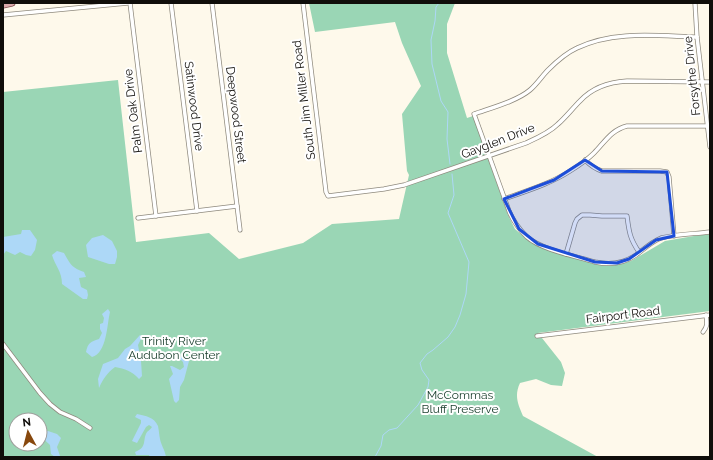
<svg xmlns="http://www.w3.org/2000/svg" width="713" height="460" viewBox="0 0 713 460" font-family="Raleway,sans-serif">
<rect width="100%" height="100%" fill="#fef9eb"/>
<path fill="#9ad6b5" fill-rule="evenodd" d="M309,3H455L447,24V53L467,118L473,116L508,215L515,229L530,242L556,253L598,265L610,266L621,264L631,261L665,241L694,236L710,234V311L538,333L561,362L565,373L562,386L551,385L536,379L520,383C514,396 518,404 523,416L598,457H3V92L118,80L136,242L209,233L239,259L303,243L332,224L399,219L409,175L407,171L402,114L421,86L402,43L395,22L315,32ZM16,420H40V444H16Z"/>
<g fill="#add8f7">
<path d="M22,230H30L37,240L35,250L31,256L26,255L20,252L15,255L6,251L3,255V237L21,234Z"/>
<path d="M103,235L112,241L117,251V257L115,264H109L88,257L86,245L92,238Z"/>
<path d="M57,251L64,253C70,264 72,268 84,272L86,277L79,278L81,287L87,290L88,295L87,299H83L62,284C62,271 55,266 52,255Z"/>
<path d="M108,309L110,312C107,324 107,353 92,357L86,352C88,343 90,342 99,339L102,333L100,329V324L103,323L104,318L102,314Z"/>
<path d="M140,335L142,337L138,345L141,361L142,376L139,379C132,371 125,369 115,367C107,373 103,379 99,388L98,379L103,364L118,358L125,349L130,346Z"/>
<path d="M181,356L189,361L184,380L180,387L179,400L176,403L174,401L169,379L173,374L170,366H172L180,370L184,367L183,362L179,358Z"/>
<path d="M137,414C146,416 154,417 158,426C159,430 159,435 160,439C161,445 165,450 166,457H150L149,455H136L135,452C148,447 142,440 147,432C149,430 151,429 152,427L149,425L146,427L137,443L132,441L141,423V420L135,417Z"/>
<path d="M48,431L57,434L61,438L57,447L60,456L59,457H55L51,454L50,445C46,441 42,438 40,432Z"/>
</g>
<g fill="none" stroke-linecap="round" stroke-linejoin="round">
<g stroke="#add8f7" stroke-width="1">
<path d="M439,3L436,7L435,21L431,40L432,64L441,101L448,112L447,139L450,164"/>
<path d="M375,457L381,446L383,435L389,430L397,428L418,405L428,387L429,380L422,370L420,363L427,354L433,350L448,337L455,327L460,315L466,294L469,262L448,213L454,195L452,174"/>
</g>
<g stroke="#8f8a7e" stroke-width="5">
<g id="street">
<path d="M130,3L156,216"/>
<path d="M171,3L197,211"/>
<path d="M212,3L240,230"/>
<path d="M303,3L326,192L328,196L384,189L404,185L526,143C537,138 549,133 558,124C566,117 572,109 580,101C592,88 609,82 627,81L710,82"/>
<path d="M695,3L697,37L710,147"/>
<path d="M3,15L128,3"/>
<path d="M697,37C658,36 614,30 577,48C566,53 557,61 548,70C542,76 537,84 530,90C517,101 491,108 474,114L509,211C513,221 519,229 527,237C542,250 575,256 595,262C609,265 623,264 636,255C644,249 651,242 661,238C676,234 695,234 710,232"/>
<path d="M585,160C590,165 595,169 602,171H660L667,172L669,177L674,236"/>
<path d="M504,199C526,191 550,184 570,171C578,166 587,160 594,153C605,142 611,130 627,126H707"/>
<path d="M138,218L237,206"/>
<path d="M566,254L575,223L577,219L582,215H590L602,216H627C629,232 630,239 639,252"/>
<path d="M703,332C708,326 707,323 706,315"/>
<path d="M537,336L710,315"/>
<path d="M3,344L40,393L50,404L60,412L76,419L90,428"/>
</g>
</g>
<g stroke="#834e4e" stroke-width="7">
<path id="primary" d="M3,5L12,3"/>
</g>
<use href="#street" stroke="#fff" stroke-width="3.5"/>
<use href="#primary" stroke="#daa9aa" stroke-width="5.5"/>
</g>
<path fill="#1d4ed8" fill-opacity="0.2" stroke="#1d4ed8" stroke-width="3" stroke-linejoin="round" d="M585,160L602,171L667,172L674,236L656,240L629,259L617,263L595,262L538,244L519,229L504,199L554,180Z"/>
<g text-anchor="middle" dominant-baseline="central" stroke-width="4" stroke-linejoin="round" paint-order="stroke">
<g font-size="12" fill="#100e0a" stroke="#fff">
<text transform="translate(692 76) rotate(-96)">Forsythe Drive</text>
<text transform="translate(304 100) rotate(-97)">South Jim Miller Road</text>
<text transform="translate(194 106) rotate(83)">Satinwood Drive</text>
<text transform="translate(133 111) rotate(-97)">Palm Oak Drive</text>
<text transform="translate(236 115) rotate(83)">Deepwood Street</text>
<text transform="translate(498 141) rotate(-21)">Gayglen Drive</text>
<text transform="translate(623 315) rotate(-7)">Fairport Road</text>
</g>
<g font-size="12" fill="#163b29" stroke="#fff">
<text x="174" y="341">Trinity River<tspan x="174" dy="14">Audubon Center</tspan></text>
<text x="460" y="395">McCommas<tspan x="460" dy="14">Bluff Preserve</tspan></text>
</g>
</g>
<rect width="713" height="460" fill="none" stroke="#100e0a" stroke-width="8"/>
<g transform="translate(28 432) rotate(353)"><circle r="19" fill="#ffffff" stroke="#9f9f9d"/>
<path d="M0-3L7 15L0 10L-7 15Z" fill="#87480d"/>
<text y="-6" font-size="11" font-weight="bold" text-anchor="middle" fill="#100e0a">N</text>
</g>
</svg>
